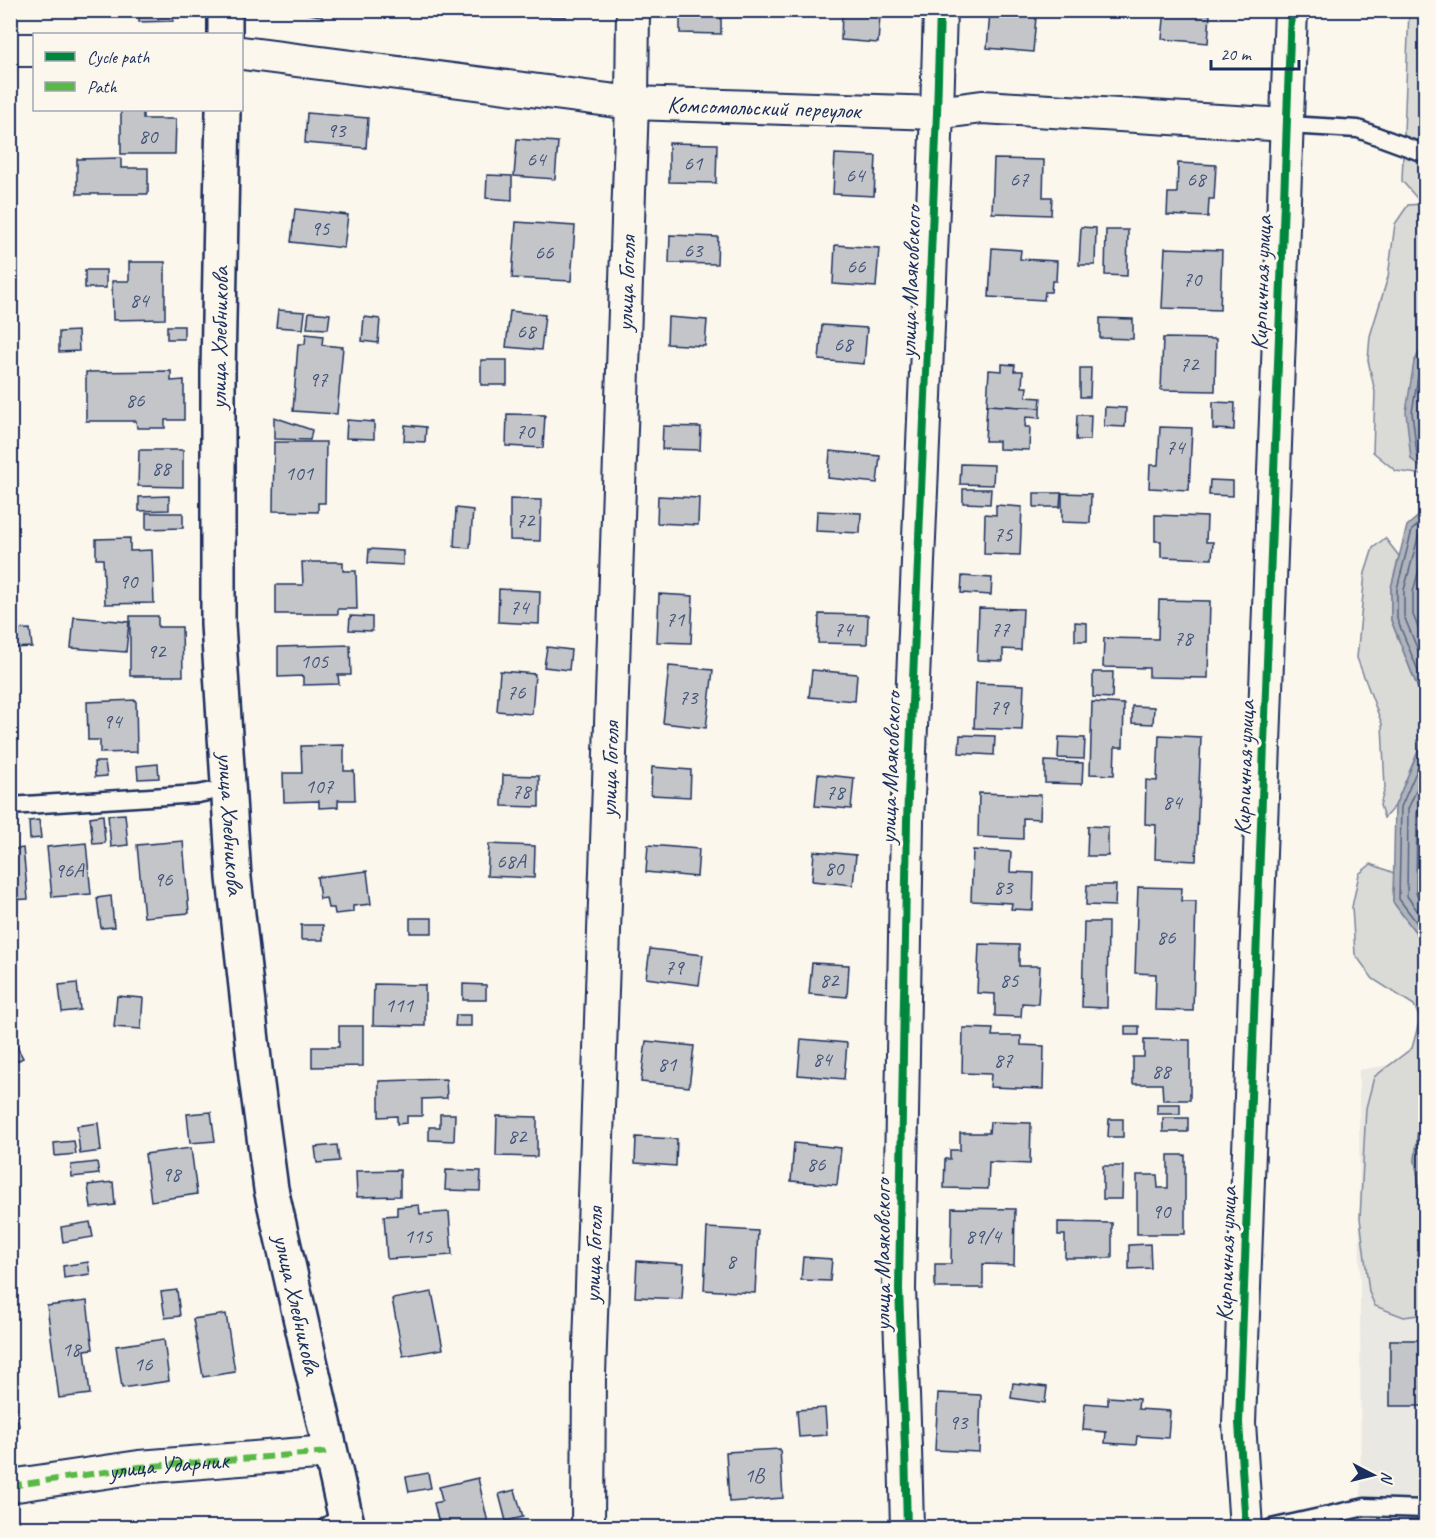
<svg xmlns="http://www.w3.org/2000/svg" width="1436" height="1538" viewBox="0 0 1436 1538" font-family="Caveat,sans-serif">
<rect width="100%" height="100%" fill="#fbf7ec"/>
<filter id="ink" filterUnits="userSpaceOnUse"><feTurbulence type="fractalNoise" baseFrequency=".0167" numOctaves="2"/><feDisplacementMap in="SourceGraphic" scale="12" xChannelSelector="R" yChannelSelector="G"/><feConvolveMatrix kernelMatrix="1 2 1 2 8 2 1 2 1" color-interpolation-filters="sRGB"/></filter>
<g filter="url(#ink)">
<path fill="#eae8e2" d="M1425,1059V1527H1361L1359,1070Z"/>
<g fill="#dadad7" stroke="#7a849a" stroke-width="1.5">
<path d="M1409,11H1425L1426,342L1414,363L1421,467L1425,461V475L1396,471L1373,452L1375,392L1368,360L1370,336L1388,277L1395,224L1408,205L1422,204L1402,181Z"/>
<path d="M1385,538L1399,556L1391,588V620L1421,696L1420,747L1395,806L1384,818L1380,805L1385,788L1382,724L1357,658L1365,573L1373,548Z"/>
<path d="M1371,864L1394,873L1393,902L1425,945V1126L1418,1130L1415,1161L1425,1216V1314L1404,1317L1375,1306L1369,1292L1360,1218L1366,1108L1374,1077L1412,1048L1420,1019L1414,1005L1373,979L1355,954L1352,907L1359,874Z"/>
</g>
<g fill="#afb3bb" stroke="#747e96" stroke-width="1.5">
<path d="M1425,342L1426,461L1421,467L1411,459L1406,412L1414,362Z"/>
<path d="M1425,513H1426L1425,945L1393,902L1395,806L1420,747L1421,696L1391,620V588L1407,526L1420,515Z"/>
<path d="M1425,1126V1216L1415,1161L1418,1130Z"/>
</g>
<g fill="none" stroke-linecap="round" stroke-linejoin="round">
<g stroke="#566483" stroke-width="1.5">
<path d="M1426,354L1420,365L1412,412L1417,455L1420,459H1426"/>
<path d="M1426,376L1420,412L1423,449L1426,451"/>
<path d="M1426,520L1422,521L1412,530L1397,589V619L1426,690"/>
<path d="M1426,528L1419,534L1404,590V616L1426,670"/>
<path d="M1426,543L1413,592V615L1426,646"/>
<path d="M1426,749L1401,807L1399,899L1426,935"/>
<path d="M1426,768L1408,809L1407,896L1426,923"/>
<path d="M1426,791L1417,811L1416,893L1426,908"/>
</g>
</g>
<g fill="#c3c5c9" stroke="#1b2f5e" stroke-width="1.5">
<path d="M139,10H172L173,21L139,22Z"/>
<path d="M284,10H322V16Z"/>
<path d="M525,10H566V17L525,15Z"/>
<path d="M680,10H721V34L680,33Z"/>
<path d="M1165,10L1210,14L1208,43L1162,39Z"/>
<path d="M842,12L880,15L878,43L841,40Z"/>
<path d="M990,12L1036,17L1033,52L987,48Z"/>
<path d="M121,110H143V119H176L175,154H121Z"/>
<path d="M307,113L368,118L366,148L305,143Z"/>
<path d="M517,139L558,142L555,179L514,176Z"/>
<path d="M669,143L717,144L716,183L669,182Z"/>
<path d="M835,154L876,156L874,196L833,194Z"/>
<path d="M121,158V168H148V194H77V159Z"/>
<path d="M994,159L1044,160L1043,197H1052L1051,215L992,213Z"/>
<path d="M1178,163L1216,165L1214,199H1209L1208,217L1167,215L1168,193H1177Z"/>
<path d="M487,175L512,176V200L486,198Z"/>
<path d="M295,209L348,215L344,248L291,242Z"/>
<path d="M516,222L575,226L571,281L512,278Z"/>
<path d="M1081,227L1096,228L1095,265H1079Z"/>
<path d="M1106,230H1128L1127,276L1105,275Z"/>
<path d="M670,235L718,237L717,264L669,263Z"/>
<path d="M835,245L879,248L876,287L833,284Z"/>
<path d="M992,248L1021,250L1020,259L1057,261L1056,281H1052L1051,292H1045L1044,300L989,297Z"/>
<path d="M1165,248L1222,250L1220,310L1162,308Z"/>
<path d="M129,262H165V319L113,320L112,281H129Z"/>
<rect x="85" y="270" width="21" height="18"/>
<path d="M278,310L305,312L303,329L276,327Z"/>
<path d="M510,311L545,315L541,350L506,347Z"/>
<path d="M309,312L330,314L328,329L307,328Z"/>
<path d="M364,317L380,319L378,343L362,341Z"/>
<path d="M668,317L707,320L705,346L667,344Z"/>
<path d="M1100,318L1133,319V339L1100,338Z"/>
<path d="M822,325L867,328L864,364L819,360Z"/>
<rect x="167" y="326" width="17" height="13"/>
<path d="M78,331L79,351L59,352V332Z"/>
<path d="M306,334L323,336L322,345L343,347L337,414L293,411L298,344H305Z"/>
<path d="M1163,338L1216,339L1215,391L1161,390Z"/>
<rect x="481" y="360" width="26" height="25"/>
<path d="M1002,364L1015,365L1014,371H1023L1022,387H1027L1026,397L1041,398L1040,408L987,405L989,370L1002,371Z"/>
<path d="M1080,368H1091L1090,397H1080Z"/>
<path d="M171,371V381L184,380V420H165V428H137L136,421H86V372Z"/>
<path d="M1213,402L1235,403L1234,430L1213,429Z"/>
<path d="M987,405L1040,408V418L1026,417L1025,427H1030L1029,450L999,449V441H985Z"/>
<path d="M1105,407L1126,408L1125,427L1104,426Z"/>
<path d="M507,414L545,415L543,448L506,446Z"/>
<path d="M1077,415H1091L1090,440H1076Z"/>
<path d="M274,417L312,430L310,440L274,439Z"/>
<path d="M347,420L374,422V439L346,438Z"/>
<path d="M405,425L426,427L425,442L404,441Z"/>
<path d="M663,426L701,427L700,450L662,449Z"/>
<path d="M1160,427L1192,428L1189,490L1149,488L1150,465H1158Z"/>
<path d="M274,442H326L325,503H318V512L273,511Z"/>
<path d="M139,450H183V487L138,486Z"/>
<path d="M830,451L880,456L877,483L828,478Z"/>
<path d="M961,464L994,465L993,485L960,484Z"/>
<path d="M1210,480L1233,481V496L1209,495Z"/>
<path d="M963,489H991L990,504L963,503Z"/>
<path d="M1034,493H1061L1060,507H1034Z"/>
<path d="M1062,493L1091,494L1090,523L1062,522Z"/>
<path d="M169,496V510L139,511V497Z"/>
<path d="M658,496L699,498L698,525L657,523Z"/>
<path d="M510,499L541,500L540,541L510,540Z"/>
<path d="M996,505L1022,507L1020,555L984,554L985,514L996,515Z"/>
<path d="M456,508L473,510L470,548L454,547Z"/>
<path d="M817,511L861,513L860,533L816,531Z"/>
<path d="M146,513H183V528L146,529Z"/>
<path d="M1155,515L1207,517L1206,542H1213L1212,559L1161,557V541H1155Z"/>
<path d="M130,538V551L152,550L154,603L105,604L103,559H96V539Z"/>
<path d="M369,549L403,551V565L368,563Z"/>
<path d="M302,562H343V571H356L357,609H338V614H276V585H303Z"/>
<path d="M962,576L992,578L991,595L961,593Z"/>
<path d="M499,589L540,591L539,624L498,622Z"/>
<path d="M659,594L693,596L691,643L657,642Z"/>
<path d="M1159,600L1210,601L1208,678L1149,677V668L1103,667L1104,638L1158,639Z"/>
<path d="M979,608L1023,609L1021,650L1003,649V661L977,660Z"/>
<path d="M819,614L868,615L867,644L818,643Z"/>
<path d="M130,616H158V627H182L183,676H130Z"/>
<path d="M350,616L372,617V631L349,630Z"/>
<path d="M74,617L129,622L126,652L71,648Z"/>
<path d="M1075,622L1087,623V641H1075Z"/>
<path d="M30,629L32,647L12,648L11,630Z"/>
<path d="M350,645L351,675H338L339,684L303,685V676L278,677V647Z"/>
<path d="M547,647L571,650L569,670L544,667Z"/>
<path d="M669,666L713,670L706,728L663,723Z"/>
<path d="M812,670L857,674L855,701L809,697Z"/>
<path d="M500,671L535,674L532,714L497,711Z"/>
<path d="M1093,672H1113L1112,698L1093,697Z"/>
<path d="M976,683L1024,685L1022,730L974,728Z"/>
<path d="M136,700L137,752L100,753V740H88L87,702Z"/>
<path d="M1092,702L1124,704L1123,747H1115L1114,775L1090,774Z"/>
<path d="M1132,706L1154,707L1153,724L1132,723Z"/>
<path d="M960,735L995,736L994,755L959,753Z"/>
<path d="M1159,735L1201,737L1196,861L1155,859L1156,825L1145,824L1146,780L1157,781Z"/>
<path d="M1059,737L1085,738L1084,759L1058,758Z"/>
<path d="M344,745V771H354L355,800H338V807L319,808V801L284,802L283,773H302L301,746Z"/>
<path d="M1045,761L1083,763L1082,784L1045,783Z"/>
<path d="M94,762H105L107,776L95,777Z"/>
<path d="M158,764L159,778L138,779L137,766Z"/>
<path d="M652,767L691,770L690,797L651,795Z"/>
<path d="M818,774L854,778L851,809L815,806Z"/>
<path d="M503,775L539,776V807L502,806Z"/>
<path d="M979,793L1041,795L1040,819L1023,818V839L978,837Z"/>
<path d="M125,814L128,845L111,847L108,815Z"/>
<path d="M103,815L105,843L93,844L90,817Z"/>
<path d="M39,820L41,838L30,839L29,821Z"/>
<path d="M1088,826L1108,827V856H1087Z"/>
<path d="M183,841L189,913L144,917L137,845Z"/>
<path d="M86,843L91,894L52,897L47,847Z"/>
<path d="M489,844L535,846L534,878L487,876Z"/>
<path d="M648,845L699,849L697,877L646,872Z"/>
<path d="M23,848L28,899L10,900V850Z"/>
<path d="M973,850L1011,852L1010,872L1034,873L1033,910L1011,909L1012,903L971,901Z"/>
<path d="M814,851L856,855L853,885L812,881Z"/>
<path d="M367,871L371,904L353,906V912L335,914L334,908H328L326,898L320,899L317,877Z"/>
<path d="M1087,885H1116L1115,906L1086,905Z"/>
<path d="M1138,887L1182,888L1181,901H1196L1193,1011L1155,1010L1156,974L1135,973Z"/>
<path d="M111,896L114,927L101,928L97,898Z"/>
<rect x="410" y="918" width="22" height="15"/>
<path d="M1084,922H1108L1107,1008L1082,1007Z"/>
<rect x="301" y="925" width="22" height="15"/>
<path d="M979,944L1019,945V966H1040L1038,1004L1022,1003L1021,1017L995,1016V994L977,993Z"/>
<path d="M650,949L703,955L699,985L646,978Z"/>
<path d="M812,963L849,965L847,997L809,994Z"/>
<path d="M77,983L80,1010L62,1012L59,985Z"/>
<path d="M374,984L425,985V1026L373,1025Z"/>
<path d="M463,984L486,985V1000H463Z"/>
<path d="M117,996L143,998L141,1029L114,1027Z"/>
<path d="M456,1015H471V1026H455Z"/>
<path d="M339,1026H363V1066L312,1067V1047H339Z"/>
<rect x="1125" y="1026" width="14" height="9"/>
<path d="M963,1028L993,1029L992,1036H1021V1045L1044,1046L1043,1089L990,1087L991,1074L962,1073Z"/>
<path d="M10,1034L23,1058L10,1065Z"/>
<path d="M801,1039L847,1043L844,1079L798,1075Z"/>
<path d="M1144,1039L1190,1040V1100H1163L1162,1084H1133V1057H1144Z"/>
<path d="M646,1041L694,1046L689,1087L641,1082Z"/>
<path d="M446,1079L447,1098L422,1099V1116H407V1123L397,1124V1116L379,1117V1081Z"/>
<rect x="1157" y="1104" width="23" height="10"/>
<path d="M211,1112L215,1141L190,1143L187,1114Z"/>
<path d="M440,1114H455L454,1141L429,1140V1127H440Z"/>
<path d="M497,1116L537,1117V1157L496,1156Z"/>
<rect x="1163" y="1118" width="25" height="14"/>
<path d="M1109,1119H1123V1137H1108Z"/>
<path d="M990,1122L1031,1123L1030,1164L989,1162L988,1189L944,1188L945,1159H950V1150H960V1133H989Z"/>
<path d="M98,1123L101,1151L80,1154L77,1126Z"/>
<path d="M636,1137L677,1139L676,1166L635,1163Z"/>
<path d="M74,1141L76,1154L55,1156L54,1143Z"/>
<path d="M794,1143L841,1148L837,1185L791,1181Z"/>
<path d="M337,1145L339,1161L317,1163L315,1147Z"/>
<path d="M191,1148L197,1194L151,1201L145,1154Z"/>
<path d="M1168,1155H1185V1234H1137V1175H1157L1158,1188H1168Z"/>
<path d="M97,1162L99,1174L72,1177L71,1165Z"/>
<path d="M1103,1166H1123L1122,1199H1103Z"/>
<path d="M400,1170V1196L357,1197L356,1171Z"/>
<path d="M446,1170L481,1171L480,1191L445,1190Z"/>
<path d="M113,1182L115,1205L91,1208L88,1185Z"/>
<path d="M419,1205L420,1214L449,1212L452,1255L387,1259L384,1216L397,1215V1207Z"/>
<path d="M952,1208L1015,1209L1014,1265L983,1264V1288H935V1264H951Z"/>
<path d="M90,1222L93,1237L63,1242L61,1227Z"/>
<path d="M1058,1222L1112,1223V1258H1065V1235H1058Z"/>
<path d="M707,1228L758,1231L755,1293L704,1290Z"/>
<path d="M1150,1244L1151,1268L1129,1269V1245Z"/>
<path d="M803,1257L832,1259L830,1281L801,1280Z"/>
<path d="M637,1261L684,1264L682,1299L635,1297Z"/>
<path d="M88,1262L90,1274L64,1278L63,1266Z"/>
<path d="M177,1290L180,1316L165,1318L161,1292Z"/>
<path d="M432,1292L443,1349L403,1356L392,1299Z"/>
<path d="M87,1301L93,1349L85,1350L90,1394L59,1398L47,1306Z"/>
<path d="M226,1314L235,1372L203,1377L193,1319Z"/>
<path d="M164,1339L169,1381L122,1388L116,1346Z"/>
<rect x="1390" y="1340" width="36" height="66"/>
<path d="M1013,1383L1047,1387L1045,1403L1011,1398Z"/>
<path d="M938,1393L981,1395L979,1452L935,1450Z"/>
<path d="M1108,1397L1139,1399L1138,1409L1170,1411L1168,1438L1137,1436L1136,1445L1105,1443L1106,1432L1083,1430L1085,1403L1108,1405Z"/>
<path d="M10,1398H15L19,1426L10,1427Z"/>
<path d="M825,1408L827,1435L799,1437L797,1410Z"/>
<path d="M780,1449L783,1498L729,1502L726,1452Z"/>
<path d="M428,1473L431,1488L409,1492L406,1477Z"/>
<path d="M478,1478L488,1523L470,1528H440L434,1503L442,1501L439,1487Z"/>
<path d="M515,1490L523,1517L506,1521L499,1494Z"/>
</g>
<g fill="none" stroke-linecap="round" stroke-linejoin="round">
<g stroke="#1b2f5e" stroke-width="21">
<g id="service">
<path d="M1287,125L1358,129L1426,154"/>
<path d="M10,806L198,794L228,788"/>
<path d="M325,1528L345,1513"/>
<path d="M1271,1528L1365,1507L1426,1509"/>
</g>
</g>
<g stroke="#1b2f5e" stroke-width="36">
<g id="minor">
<path d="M10,50H34"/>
<path id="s1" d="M242,53L632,103L937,113L982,107L1287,125"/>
<path d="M10,1486L139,1467L329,1452"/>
<path id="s2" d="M588,1528L589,1375L632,103L633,10"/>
<path d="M907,1528L905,1448L899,1289L907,821L937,113L940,10"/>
<path d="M1246,1528L1239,1423L1291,10"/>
</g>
</g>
<g stroke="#1b2f5e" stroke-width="38">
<g id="tertiary">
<path d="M225,34V10"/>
<path id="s3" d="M223,110L218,372V624L234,878L256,1077L271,1189L348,1528"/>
</g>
</g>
<use href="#service" stroke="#fbf7ec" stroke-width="16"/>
<use href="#minor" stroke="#fbf7ec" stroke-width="32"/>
<use href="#tertiary" stroke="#fbf7ec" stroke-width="33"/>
<path stroke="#58b947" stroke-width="6" stroke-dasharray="12 6" stroke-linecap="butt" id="s4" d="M10,1486L139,1467L329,1452"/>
<g stroke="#fbf7ec" stroke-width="11">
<g id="cycleway">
<path d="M907,1528L905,1448L899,1289L907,821L937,113L940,10"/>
<path d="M1246,1528L1239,1423L1291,10"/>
</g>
</g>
<use href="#cycleway" stroke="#00873e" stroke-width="8"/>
</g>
</g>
<g text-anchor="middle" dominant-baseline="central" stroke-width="6" stroke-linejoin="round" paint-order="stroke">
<g font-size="21" fill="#455479">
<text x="336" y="130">93</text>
<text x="148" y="136">80</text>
<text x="536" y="159">64</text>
<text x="693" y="163">61</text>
<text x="855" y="175">64</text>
<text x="1019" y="179">67</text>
<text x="1196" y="179">68</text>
<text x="320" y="228">95</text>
<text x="693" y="250">63</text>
<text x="544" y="252">66</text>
<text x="856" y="266">66</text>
<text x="1192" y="279">70</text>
<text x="139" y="300">84</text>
<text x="526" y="331">68</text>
<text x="843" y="344">68</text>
<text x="1189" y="364">72</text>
<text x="318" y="379">97</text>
<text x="135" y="400">86</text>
<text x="525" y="431">70</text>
<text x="1175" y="447">74</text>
<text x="161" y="468">88</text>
<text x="299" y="473">101</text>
<text x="525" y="520">72</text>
<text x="1003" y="534">75</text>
<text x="128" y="581">90</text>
<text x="519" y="607">74</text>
<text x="675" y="619">71</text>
<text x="843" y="629">74</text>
<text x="1000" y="629">77</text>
<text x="1183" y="638">78</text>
<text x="156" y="651">92</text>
<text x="314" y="661">105</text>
<text x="516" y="692">76</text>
<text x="688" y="697">73</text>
<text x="999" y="707">79</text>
<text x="112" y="721">94</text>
<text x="319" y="786">107</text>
<text x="521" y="791">78</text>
<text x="835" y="792">78</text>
<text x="1172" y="802">84</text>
<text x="511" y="861">68А</text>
<text x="834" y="868">80</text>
<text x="69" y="870">96А</text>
<text x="163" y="879">96</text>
<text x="1003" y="887">83</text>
<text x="1166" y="937">86</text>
<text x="674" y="967">79</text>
<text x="829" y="980">82</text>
<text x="1009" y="980">85</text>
<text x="399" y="1005">111</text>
<text x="822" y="1059">84</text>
<text x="1003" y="1060">87</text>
<text x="667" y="1064">81</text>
<text x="1161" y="1071">88</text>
<text x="517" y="1136">82</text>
<text x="816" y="1164">86</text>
<text x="171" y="1174">98</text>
<text x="1161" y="1211">90</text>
<text x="418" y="1236">115</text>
<text x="983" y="1236">89/4</text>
<text x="731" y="1261">8</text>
<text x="71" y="1349">18</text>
<text x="143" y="1364">16</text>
<text x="958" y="1422">93</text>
<text x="754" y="1475">1В</text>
</g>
<g font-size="24" fill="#1b2f5e" stroke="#fbf7ec">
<text stroke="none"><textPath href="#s1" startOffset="525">Комсомольский переулок</textPath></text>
<text transform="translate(910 282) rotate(-88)">улица Маяковского</text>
<text stroke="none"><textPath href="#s2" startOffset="1245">улица Гоголя</textPath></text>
<text transform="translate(1261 283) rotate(-88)">Кирпичная улица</text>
<text transform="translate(219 338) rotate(-89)">улица Хлебникова</text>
<text transform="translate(890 768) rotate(-88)">улица Маяковского</text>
<text transform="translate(1244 768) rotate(-88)">Кирпичная улица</text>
<text stroke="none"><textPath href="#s2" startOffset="759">улица Гоголя</textPath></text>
<text stroke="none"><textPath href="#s3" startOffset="714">улица Хлебникова</textPath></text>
<text transform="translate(1226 1254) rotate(-88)">Кирпичная улица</text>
<text stroke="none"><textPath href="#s2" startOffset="273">улица Гоголя</textPath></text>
<text transform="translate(882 1255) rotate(-90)">улица Маяковского</text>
<text stroke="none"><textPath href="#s3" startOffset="1200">улица Хлебникова</textPath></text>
<text stroke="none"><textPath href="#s4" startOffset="160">улица Ударник</textPath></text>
</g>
</g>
<rect width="1436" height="1538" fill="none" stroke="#fbf7ec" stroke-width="36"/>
<rect x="18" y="18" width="1400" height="1502" fill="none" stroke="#1b2f5e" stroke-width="2" filter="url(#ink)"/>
<rect x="33" y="33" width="210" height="78" fill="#fbf7ec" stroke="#a1a7b3" stroke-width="1.5"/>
<rect x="45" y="52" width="30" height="9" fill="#00873e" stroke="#a1a7b3" stroke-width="1.5"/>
<text x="87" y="63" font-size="18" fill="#1b2f5e">Cycle path</text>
<rect x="45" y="82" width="30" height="9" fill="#58b947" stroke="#a1a7b3" stroke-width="1.5"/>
<text x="87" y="93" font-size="18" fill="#1b2f5e">Path</text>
<g transform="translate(1373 1475) rotate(97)" stroke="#fbf7ec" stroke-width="4.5" paint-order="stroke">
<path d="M0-4.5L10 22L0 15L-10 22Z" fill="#1b2f5e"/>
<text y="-9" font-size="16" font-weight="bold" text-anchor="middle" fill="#1b2f5e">N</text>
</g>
<path d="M1211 60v9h88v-9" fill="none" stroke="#1b2f5e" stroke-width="3"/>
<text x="1220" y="60" font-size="18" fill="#1b2f5e" stroke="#fbf7ec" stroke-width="4.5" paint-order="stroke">20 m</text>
</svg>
